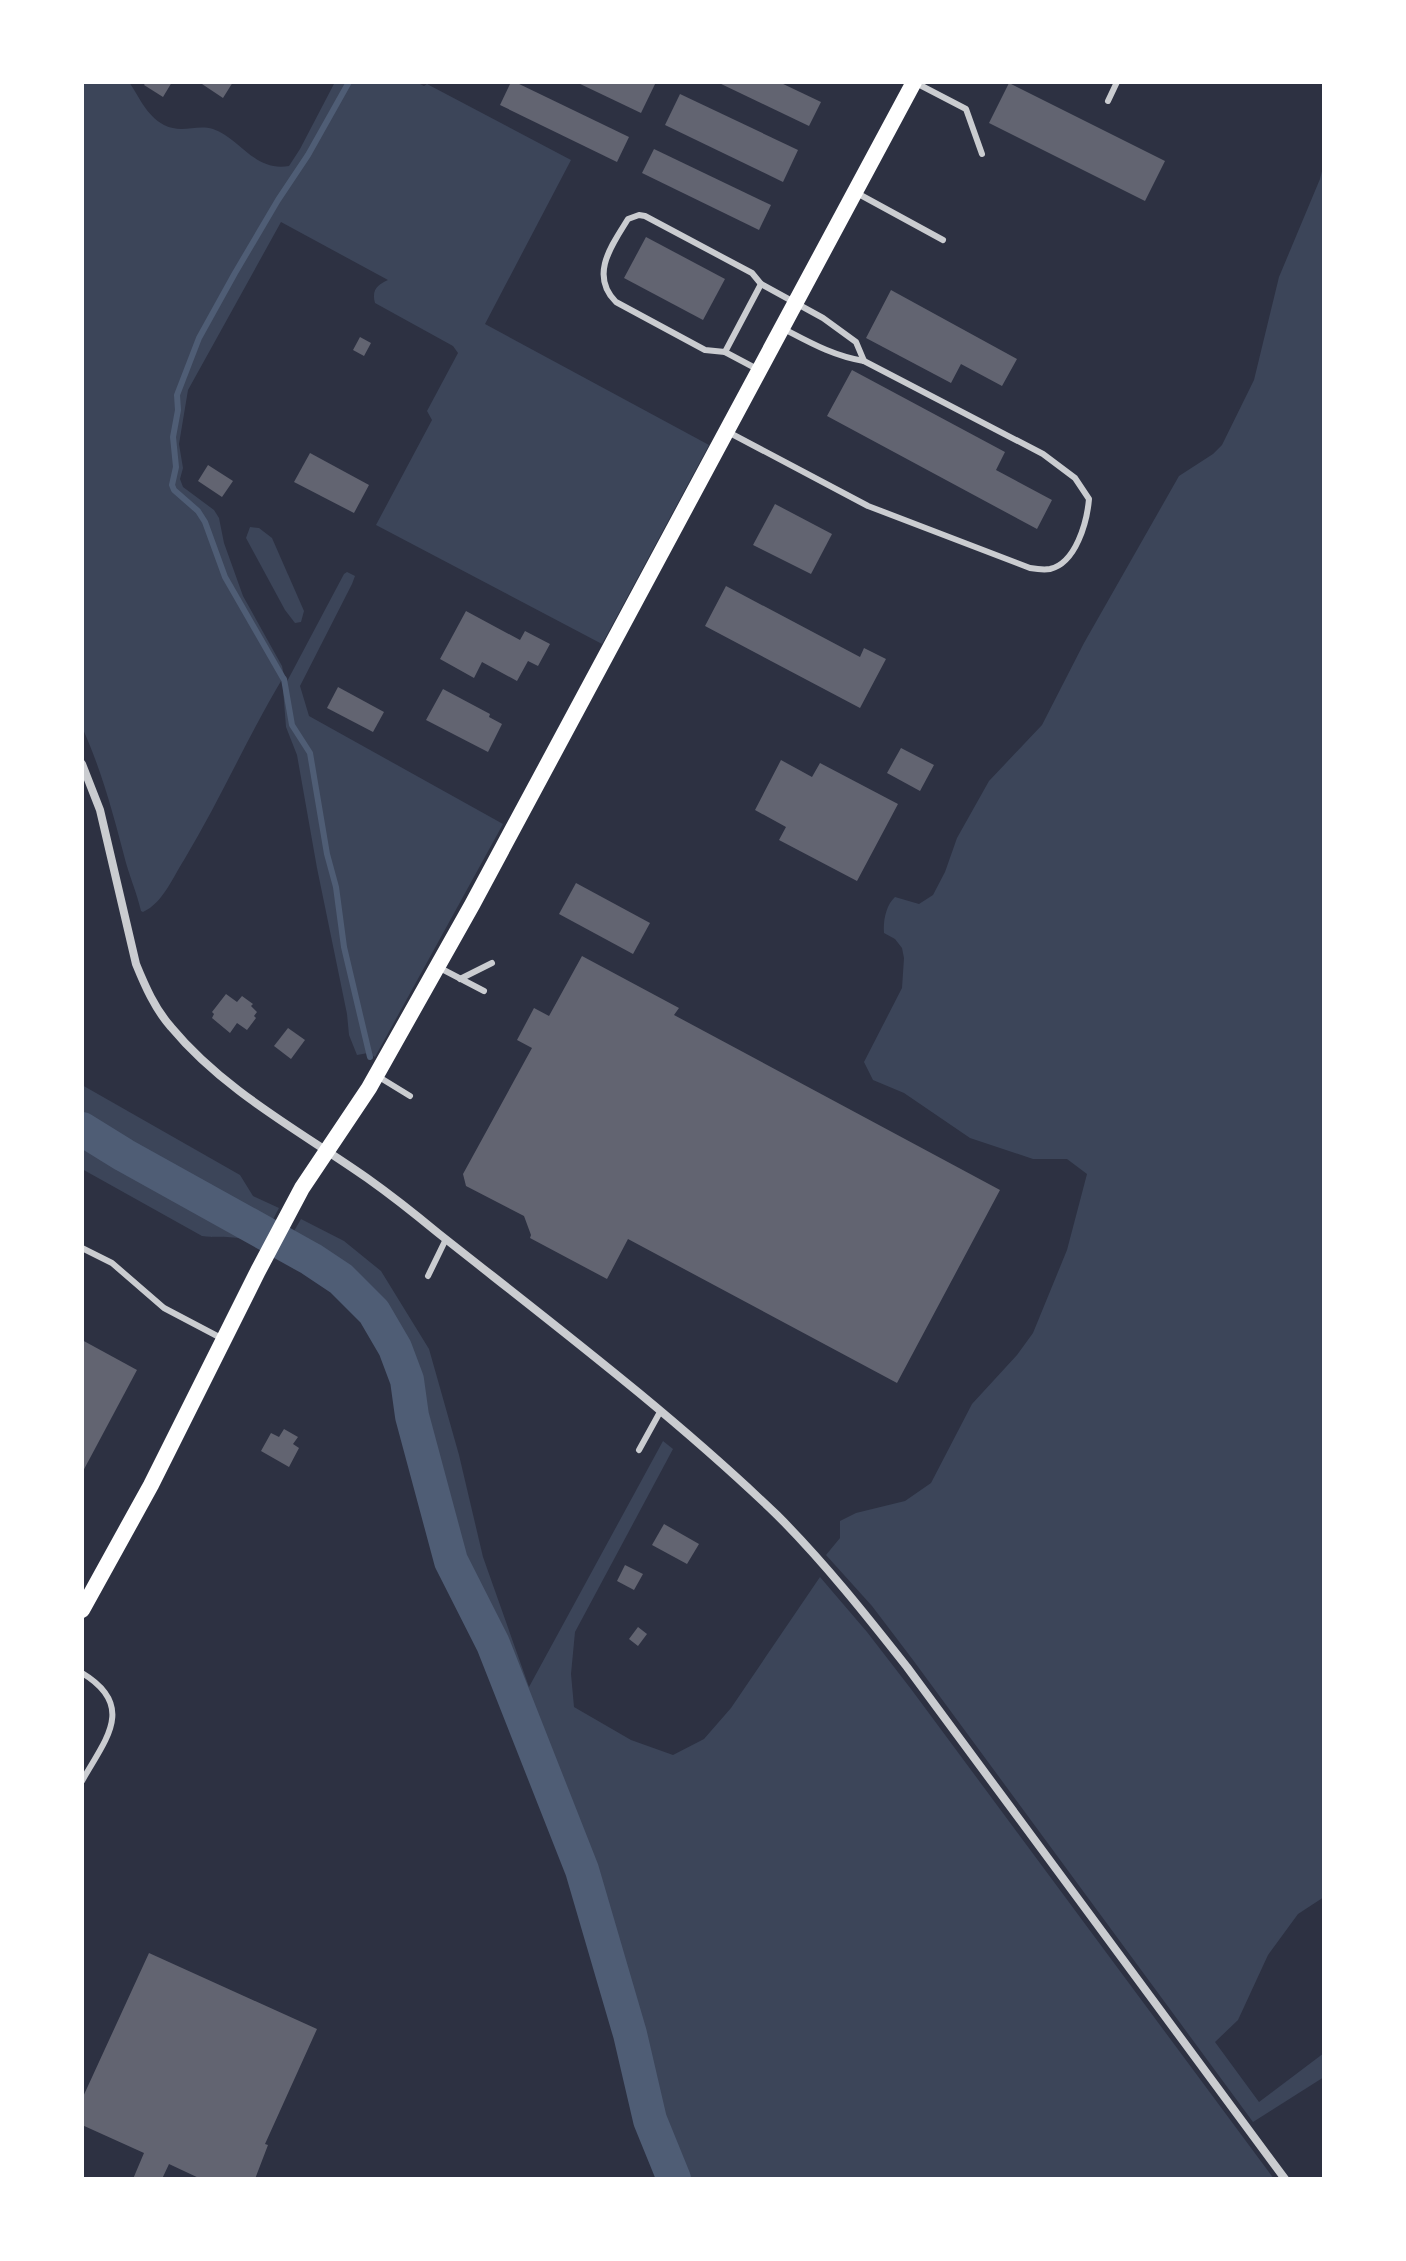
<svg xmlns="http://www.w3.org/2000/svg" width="1406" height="2261" viewBox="0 0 1406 2261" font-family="Roboto,sans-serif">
<rect width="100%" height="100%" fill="#2d3142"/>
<g fill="#3c4559">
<path d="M82,82H129C140,98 146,115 164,125C182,134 196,124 213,129C240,138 254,172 289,166L300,149L335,82H416L424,86L427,84L571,160L485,324L709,445L602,644L376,525L432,420L427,411L458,353L453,346L375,303C371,289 379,284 388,280L281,222L188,390L179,444L183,468L180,479L183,487L214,510L219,518L224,543L243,596L282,666L284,676C248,736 220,800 184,860C173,877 163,903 143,912L141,911C137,894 131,880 126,863C114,817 102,771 82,727Z"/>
<path d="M1324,163V1897L1298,1914L1268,1955L1238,2020L1215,2042L1259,2102L1324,2053V2077L1253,2122L913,1660L872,1606L826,1555L840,1538V1521L856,1513L905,1501L931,1483L972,1404L1017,1355L1033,1333L1067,1250L1087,1174L1067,1159H1033L970,1138L904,1093L873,1080L864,1062L902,988L904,958L902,948L895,939L884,933C883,921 886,905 895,897L919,904L933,895L945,872L957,838L989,781L1042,725L1084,643L1179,476L1213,454L1222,445L1254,380L1279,277L1320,179Z"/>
<path d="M250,527L259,528L272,538L304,611L301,622L295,623L285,610L246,538Z"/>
<path d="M347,572L355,576L352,584L300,686L309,716L503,824L375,1057L368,1053L357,1055L349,1035L347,1014L317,868L297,755L286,727L283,689L344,574Z"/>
<path d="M82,1085L240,1175L253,1196L279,1208L259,1246C236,1233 227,1239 202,1236L82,1169Z"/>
<path d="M301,1219L344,1241L381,1271L429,1349L459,1455L483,1557L529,1687L663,1441L673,1449L575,1632L571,1674L574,1707L631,1740L673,1755L704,1739L731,1708L820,1577L867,1632L911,1689L1274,2179H674L650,2120L630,2034L582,1870L493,1644L451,1561L412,1416L407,1380L395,1348L374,1312L341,1279L286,1245Z"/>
</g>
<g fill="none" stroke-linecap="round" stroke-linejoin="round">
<g stroke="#4f5d75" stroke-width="6">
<path d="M283,678L225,577L205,522L198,511L174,490L172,485L176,467L173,437L178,410L177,395L199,338L235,273L278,200L308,155L349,82"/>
<path d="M284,679L292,725L310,753L327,854L336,887L344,947L370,1057"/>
</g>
<path stroke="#4f5d75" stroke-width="34" d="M82,1129L124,1155L311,1259L341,1279L374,1312L395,1348L407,1380L412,1416L451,1561L493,1644L582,1870L630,2034L650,2120L674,2179"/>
</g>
<g fill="#626471">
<path d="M146,82H172L163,97L144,85Z"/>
<path d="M199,82H233L223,98Z"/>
<path d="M511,82H515L629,137L617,162L500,105Z"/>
<path d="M576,82H656L641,113Z"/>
<path d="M717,82H779L821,102L809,126Z"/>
<path d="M1009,83L1165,161L1145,201L989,123Z"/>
<path d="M680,94L798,150L783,182L665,125Z"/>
<path d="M654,149L771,205L759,230L642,173Z"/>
<path d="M646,237L725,279L703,320L624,278Z"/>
<path d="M891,290L1017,359L1002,386L961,364L951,383L866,338Z"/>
<path d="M360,337L371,343L364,356L353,350Z"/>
<path d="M852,370L1005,452L996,470L1052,500L1037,529L827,416Z"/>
<path d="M310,453L369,485L354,513L294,482Z"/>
<path d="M208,465L233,481L222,497L198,481Z"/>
<path d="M775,504L832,534L811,574L753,545Z"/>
<path d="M726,586L860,657L864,648L886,659L860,708L705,626Z"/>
<path d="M466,611L520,640L525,631L550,644L538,666L528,661L517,681L482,662L474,678L440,659Z"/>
<path d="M338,687L384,712L373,732L327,708Z"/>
<path d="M443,689L490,714L489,717L502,724L488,752L426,720Z"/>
<path d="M901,748L934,765L920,791L887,773Z"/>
<path d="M781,760L812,777L820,763L898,804L857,881L779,840L786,827L755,810Z"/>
<path d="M576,883L650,923L633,954L559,914Z"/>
<path d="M582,956L679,1008L674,1015L1000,1190L897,1383L628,1239L607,1279L530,1238L531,1235L524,1216L466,1186L463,1174L532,1048L517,1040L534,1008L549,1016Z"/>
<path d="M226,994L237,1002L242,996L253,1004L251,1006L257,1012L254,1016L256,1018L247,1030L237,1023L230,1033L212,1018L214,1014L212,1012Z"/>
<path d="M288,1028L305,1040L291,1059L274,1046Z"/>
<path d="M82,1340L137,1370L82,1473Z"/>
<path d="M284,1429L298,1437L293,1444L299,1448L289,1467L261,1451L271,1433L279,1437Z"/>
<path d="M664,1524L699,1544L687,1564L652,1545Z"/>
<path d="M625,1565L643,1574L634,1590L617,1581Z"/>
<path d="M638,1627L647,1634L638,1646L629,1639Z"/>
<path d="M149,1953L317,2029L265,2144L268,2145L255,2179H201L169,2164L162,2179H133L144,2153L82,2125V2099Z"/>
</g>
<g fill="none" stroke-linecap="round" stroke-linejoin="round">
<g stroke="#caccd0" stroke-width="6">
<path d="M916,83L966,109L982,154"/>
<path d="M1108,101L1117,82"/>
<path d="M855,192L943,240"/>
<path d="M725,352L761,284"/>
<path d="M757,369L725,352L705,350L616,302C589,275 612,245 628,219L639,215L645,216L752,273L761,284L823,318L856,342L864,361"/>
<path d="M730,433L868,506L1030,568C1036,569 1044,570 1050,569C1076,563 1087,522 1089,499L1075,478L1043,454L864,361C833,356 809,342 782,328"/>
<path d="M438,967L484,991"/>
<path d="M460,979L492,963"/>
<path d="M379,1077L410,1096"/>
<path d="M82,1248L112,1263L164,1308L221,1338"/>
<path d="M428,1276L446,1239"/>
<path d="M639,1450L660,1412"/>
<path d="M82,1673C137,1706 105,1740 82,1781"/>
</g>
<path stroke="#caccd0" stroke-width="8" d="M82,764L100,810L136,964C145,986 155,1009 171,1027C224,1091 300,1131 367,1178C391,1195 415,1214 438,1233C553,1324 672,1414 777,1515C824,1562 866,1615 907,1667L1285,2179"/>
<path stroke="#fff" stroke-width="16" d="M82,1610L151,1485L258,1271L302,1188L369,1088L472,905L914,82"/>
</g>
<rect width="1406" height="2261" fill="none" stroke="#ffffff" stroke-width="168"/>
</svg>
